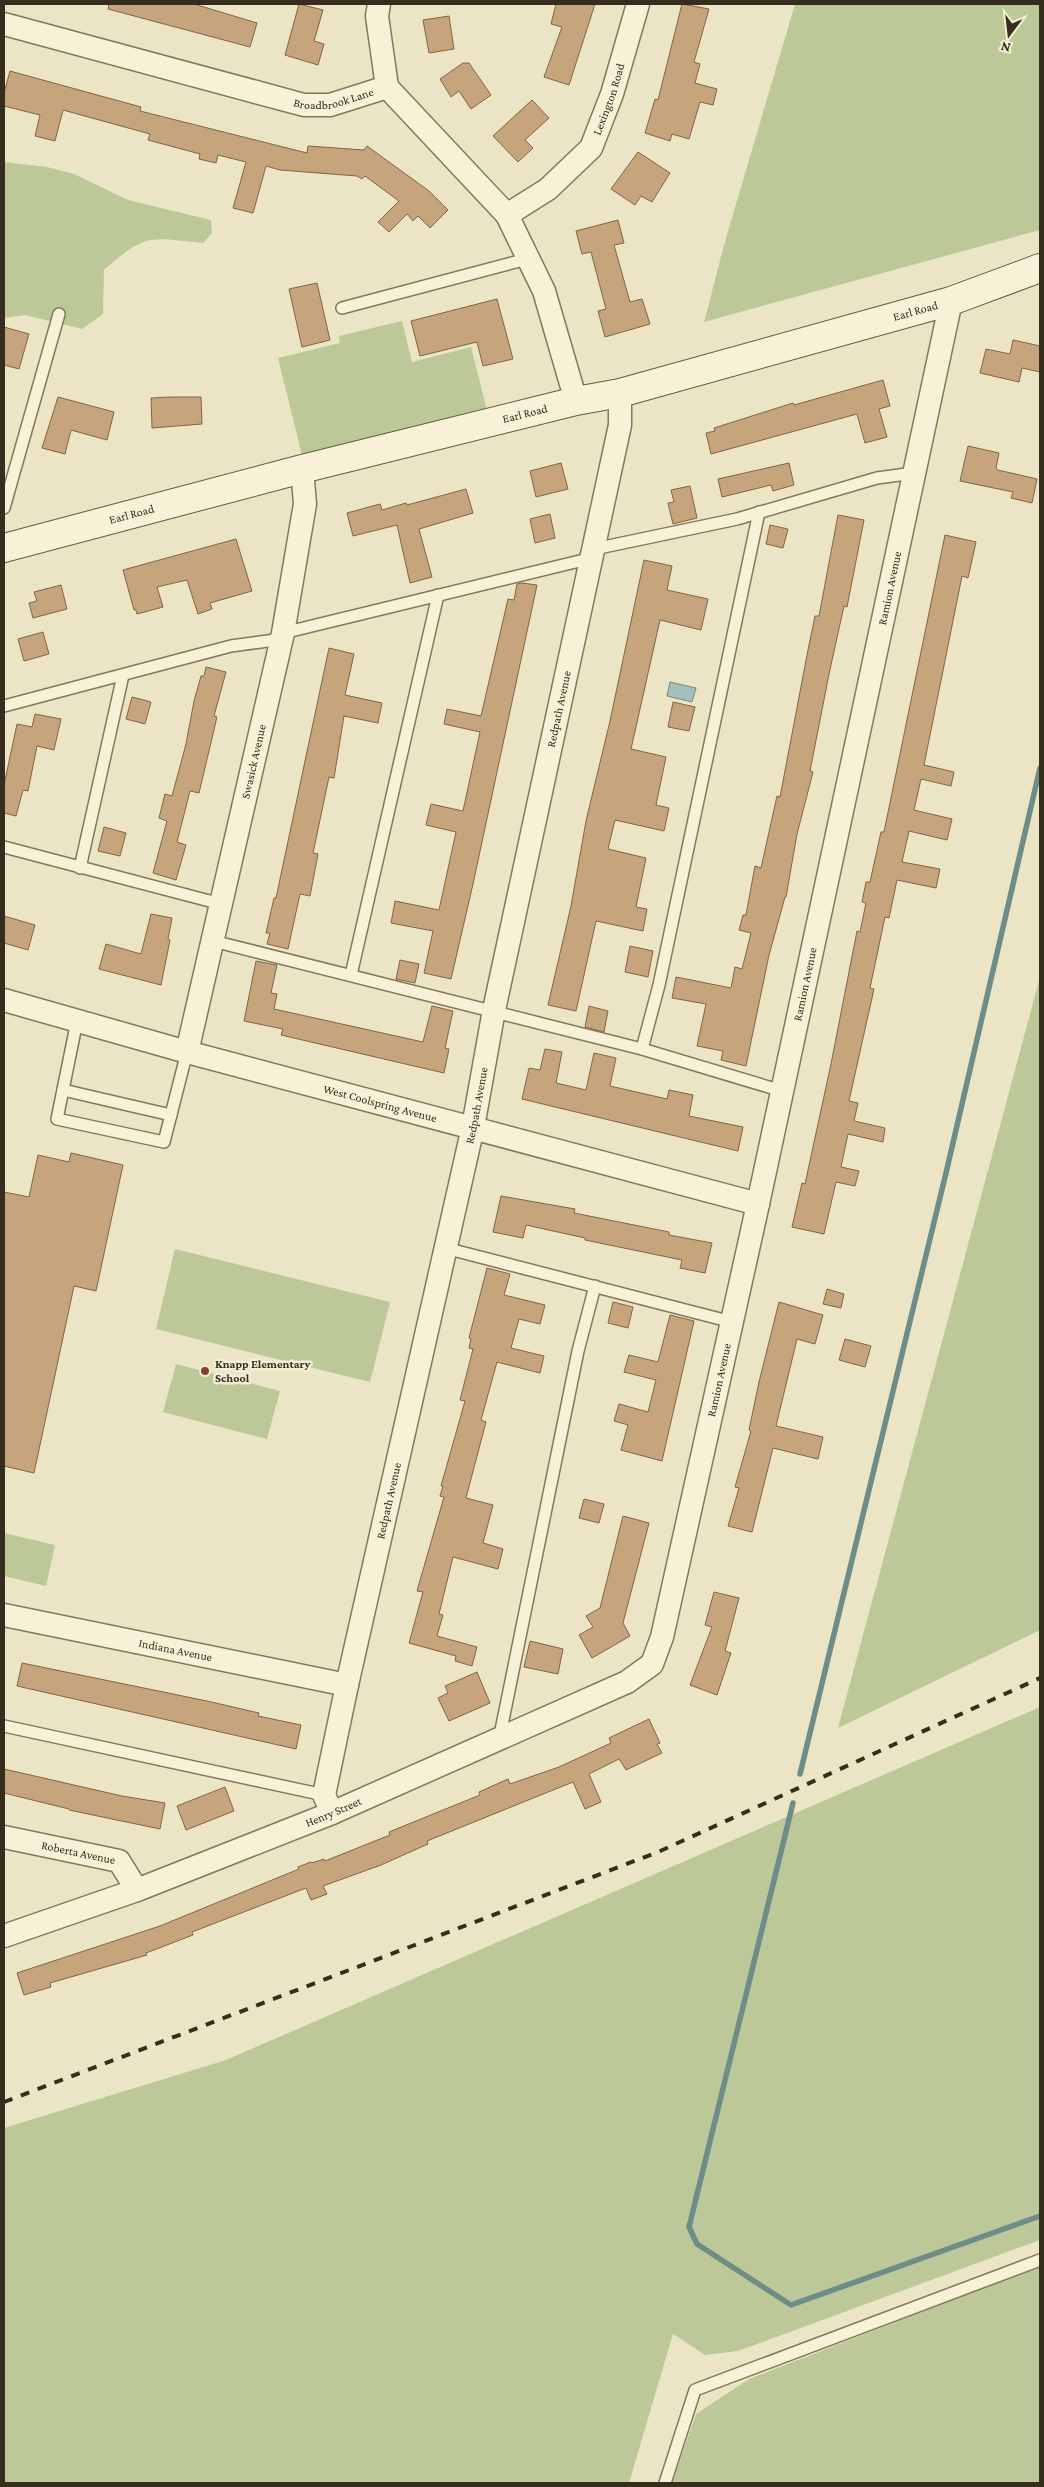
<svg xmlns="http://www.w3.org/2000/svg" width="1044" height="2487" viewBox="0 0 1044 2487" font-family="'Crimson Pro',serif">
<rect width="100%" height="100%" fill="#ebe5c5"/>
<g fill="#bdc899">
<path d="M795,4H1040V230L704,322L726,238Z"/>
<path d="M4,162L47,167L74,174L128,200L211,220L212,233L203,243C149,238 147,232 104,270L103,314L82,329L25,315L4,318Z"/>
<path d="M402,321L412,362L471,347L487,410L302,455L278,358L340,343L339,336Z"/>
<path d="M1040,977V1630L838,1728Z"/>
<path d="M175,1249L390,1302L370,1382L156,1329Z"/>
<path d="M176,1364L280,1391L267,1439L163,1412Z"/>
<path d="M4,1533L55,1545L46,1586L4,1576Z"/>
<path d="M1040,1707V2240L738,2351L705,2355L673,2334L629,2483H4V2128L226,2060Z"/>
<path d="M1040,2266V2483H672L696,2414L749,2379Z"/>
</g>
<path fill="#a6bfba" stroke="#6e8c88" d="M670,682L696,688L692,702L667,696Z"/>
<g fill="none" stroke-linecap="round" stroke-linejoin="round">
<g stroke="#6e8c88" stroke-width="5.5">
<path d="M800,1774L946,1173L1040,768"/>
<path d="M793,1803L689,2227L697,2244L791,2305L1040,2216"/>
</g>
</g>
<g fill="#c6a57d" stroke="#826444">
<path d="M109,4H194L257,23L250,47L108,9Z"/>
<path d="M299,4L323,10L314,41L324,44L318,65L285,55Z"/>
<path d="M556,4H595L569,85L544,77L562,27L551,24Z"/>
<path d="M682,4L709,9L694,62L700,64L695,83L717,89L713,105L700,102L689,139L672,134L670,141L645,133L655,99L658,100Z"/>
<path d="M449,16L454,49L429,53L423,20Z"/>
<path d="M463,63H469L491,95L471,109L459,91L451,97L440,79Z"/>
<path d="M10,71L141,107L140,111L307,153L308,146L364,150L367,146L429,191L448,210L430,228L418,216L413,221L407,214L389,232L378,222L399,201L365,176L362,179L357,176L280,170L266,166L253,213L233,208L246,162L218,155L216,163L199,159L200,154L148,140L150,134L63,110L55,141L35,136L40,115L4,106V93Z"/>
<path d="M532,100L549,118L525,140L533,148L518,162L493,136Z"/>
<path d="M638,152L670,173L652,202L641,196L635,205L611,189Z"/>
<path d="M618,220L624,243L614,245L630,302L642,299L650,324L605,337L598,311L606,309L591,252L582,254L576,231Z"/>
<path d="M317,283L330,340L302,347L289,289Z"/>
<path d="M497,299L513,359L483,366L477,342L420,356L411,321Z"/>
<path d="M4,327L29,334L19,369L4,365Z"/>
<path d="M1013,340L1040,346V372L1022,368L1019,382L980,373L986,349L1010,354Z"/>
<path d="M883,380L890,406L879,409L887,437L865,443L857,414L711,454L706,433L715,431L714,428L793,403L794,405Z"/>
<path d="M58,397L114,412L107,440L71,430L65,454L42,448Z"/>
<path d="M170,397H201L202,424L152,428L151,398Z"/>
<path d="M968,446L999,453L996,468L998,470L1037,479L1032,503L1011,498L1013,492L960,481Z"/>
<path d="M561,463L568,489L536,497L530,471Z"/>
<path d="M789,463L794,485L773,491L771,485L722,497L718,479Z"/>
<path d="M690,486L697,518L673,524L668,503L674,502L671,490Z"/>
<path d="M466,489L473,513L419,529L432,577L410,583L397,525L353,536L347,513L380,504L382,510L406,503L407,505Z"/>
<path d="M550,514L555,538L535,543L530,519Z"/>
<path d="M838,515L864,520L847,607L844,606L829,674L810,771L813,772L797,834L786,897H785L769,955L746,1066L721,1060L723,1051L697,1046L706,1004L672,998L676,977L731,988L735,967L742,969L751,933L739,930L743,915H746L755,866L761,868L777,796L780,797L808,650L815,616H819Z"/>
<path d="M770,525L788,529L783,548L766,544Z"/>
<path d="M945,535L976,542L968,578L962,576L924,765L954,772L951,786L921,779L914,810L952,819L947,840L909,831L902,862L940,869L936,888L897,880L889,918L885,917L870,988L874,989L849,1101L858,1103L854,1121L885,1128L883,1142L848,1134L841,1167L859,1171L855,1186L836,1182L824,1234L792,1227L802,1183L805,1184L831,1064L857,931L860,932L866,903L862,902L866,882H870L881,832H884Z"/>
<path d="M236,539L252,591L210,603L212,609L198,614L187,580L157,587L163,607L137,614L136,610H134L123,570Z"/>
<path d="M644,560L672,566L667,590L708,599L701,630L660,620L631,749L666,757L656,805L669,808L664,831L615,820L608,849L646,858L636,907L647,909L643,931L596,921L576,1011L548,1005L571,906L586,821L610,721Z"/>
<path d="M522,583L537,585L473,884L451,979L424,973L433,931L391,923L395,901L439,910L456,832L426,825L431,804L463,811L480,732L444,724L447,709L481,716L508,599L514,600L517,584Z"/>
<path d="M61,585L67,609L33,618L29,603L37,601L34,592Z"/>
<path d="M43,632L49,654L24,661L18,639Z"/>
<path d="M329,648L354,654L345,695L382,703L378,723L344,716L334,778L329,777L313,853L318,854L310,896L300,894L288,949L267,944L270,933H266L274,898H276Z"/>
<path d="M206,667L226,672L214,716L217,717L199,793L190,791L177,842L186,845L176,880L153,873L167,821L159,818L165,794L172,796L186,744L194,701L201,676H204Z"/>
<path d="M132,697L151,702L145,724L126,719Z"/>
<path d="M673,702L695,707L689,731L668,727Z"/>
<path d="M35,714L61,719L54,750L37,746L28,791L23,790L16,816L4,813V785L17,724L32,727Z"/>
<path d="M104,827L126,833L120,856L98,851Z"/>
<path d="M151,914L172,918L168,939L170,940L161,985L99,969L106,944L141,954Z"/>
<path d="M4,916L35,925L28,950L4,943Z"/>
<path d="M630,946L653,951L648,977L625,972Z"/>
<path d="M400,960L419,964L415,983L396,979Z"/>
<path d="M256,961L277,965L271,993L277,994L274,1009L423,1042L432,1006L453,1011L445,1048L449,1049L444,1073L281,1035L283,1029L244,1021Z"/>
<path d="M589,1006L608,1011L604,1032L585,1027Z"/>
<path d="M545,1049L562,1052L556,1083L586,1090L594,1053L616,1058L610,1086L667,1099L669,1090L693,1095L689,1116L743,1127L738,1151L522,1099L529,1068L540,1070Z"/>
<path d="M71,1153L123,1165L96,1291L74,1286L34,1473L4,1466V1192L29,1197L38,1155L69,1162Z"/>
<path d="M501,1196L575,1209L574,1213L669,1232V1235L712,1243L705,1273L680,1268L682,1260L585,1240V1238L526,1225L523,1238L493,1232Z"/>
<path d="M487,1268L510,1274L504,1295L545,1305L540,1324L519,1319L511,1348L544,1356L540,1373L497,1362L481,1420L486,1422L466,1498L493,1505L483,1543L503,1549L498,1569L453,1557L439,1614L443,1615L437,1636L477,1647L472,1666L455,1661L456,1656L409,1643L423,1592L417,1591L444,1497L440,1496L443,1486H441L465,1401L460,1400L473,1349L469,1348L471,1339L469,1338Z"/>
<path d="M827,1289L844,1294L841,1308L823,1304Z"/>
<path d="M613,1302L633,1307L628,1328L608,1323Z"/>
<path d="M779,1302L823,1315L815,1344L797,1339L776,1426L823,1437L818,1459L773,1448L752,1532L728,1526L739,1488L735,1487L751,1431L749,1430L759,1382Z"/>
<path d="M670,1315L694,1321L662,1461L621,1450L628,1425L614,1421L619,1404L648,1412L656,1380L624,1372L629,1355L658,1362Z"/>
<path d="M845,1339L871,1346L865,1367L839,1360Z"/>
<path d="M584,1499L604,1504L599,1523L579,1518Z"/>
<path d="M623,1516L649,1523L623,1623L630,1636L592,1658L579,1635L593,1627L586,1616L600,1608Z"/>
<path d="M714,1592L739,1598L725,1651L731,1653L717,1695L690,1685L712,1627L705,1625Z"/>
<path d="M530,1641L563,1649L558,1674L524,1667Z"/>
<path d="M22,1663L207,1701L259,1713L258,1716L301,1725L296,1749L17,1686Z"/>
<path d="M477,1672L490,1703L449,1721L438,1698L448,1693L445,1686Z"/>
<path d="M649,1719L660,1743L657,1744L662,1753L626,1770L619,1759L589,1774L601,1802L585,1809L573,1782L427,1841L428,1844L381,1865L323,1886L327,1894L311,1900L306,1888L192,1932L193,1935L146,1953L147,1955L50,1983L51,1987L24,1995L17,1973L160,1926L299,1869L298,1867L311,1862L312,1863L324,1859L325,1861L390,1835L389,1832L480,1795L479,1792L508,1779L510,1784L559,1767L611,1743L609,1738Z"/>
<path d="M4,1769L122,1796L165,1803L160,1829L69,1810V1809L4,1793Z"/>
<path d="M225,1787L234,1811L186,1830L177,1806Z"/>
</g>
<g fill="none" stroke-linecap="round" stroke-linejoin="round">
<g stroke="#84775c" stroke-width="14">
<g id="lane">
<path d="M342,308L527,259"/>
<path d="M4,508L59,314"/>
<path d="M594,549L737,519L877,478L914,473"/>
<path d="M283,633L592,558"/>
<path d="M4,706L231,646L282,639"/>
<path d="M4,847L221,904"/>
<path d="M80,868L123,675"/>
<path d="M213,941L642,1049L659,985L759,512"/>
<path d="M351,975L438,595"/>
<path d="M77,1021L57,1119L164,1142L187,1052"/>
<path d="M642,1049L782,1091"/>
<path d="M63,1090L171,1115"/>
<path d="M445,1248L732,1322"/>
<path d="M4,1726L324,1795"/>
<path d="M499,1740L578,1351L595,1286"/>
<path d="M665,2483L695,2390L1040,2260"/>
</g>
</g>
<g stroke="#84775c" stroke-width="25">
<g id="street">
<path d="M379,4L377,16L387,87"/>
<path id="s1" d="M4,24L304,105H330L387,87L507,215L544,291L576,401"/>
<path id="s2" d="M507,215L548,189L591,148L612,94L638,4"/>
<path id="s3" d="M4,1000L187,1052L758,1204"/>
<path id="s4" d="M187,1052L283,633L305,504L302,469"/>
<path id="s5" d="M4,1615L347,1685"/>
<path id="s6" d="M332,1813L324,1795L347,1685L473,1127L494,1010L620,425V393"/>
<path id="s7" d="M4,1837L119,1861L137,1890"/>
<path id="s8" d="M4,1936L137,1890L332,1813L627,1682L652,1664L662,1637L758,1204L951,301"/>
</g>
</g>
<g stroke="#66583f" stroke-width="30">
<g id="secondary">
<path id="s9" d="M4,548L302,469L576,401L620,393L951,301L1040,268"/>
</g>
</g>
<use href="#lane" stroke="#f6f1d7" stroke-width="11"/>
<use href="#street" stroke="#f6f1d7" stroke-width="22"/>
<use href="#secondary" stroke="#f6f1d7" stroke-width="28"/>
<path stroke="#362d1f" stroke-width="4" stroke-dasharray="9 9" stroke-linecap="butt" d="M4,2102L658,1852L1040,1678"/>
</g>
<circle fill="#8f3c30" stroke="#f3eed4" stroke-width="2" cx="205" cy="1371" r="5"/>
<g text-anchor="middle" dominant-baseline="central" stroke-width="5" stroke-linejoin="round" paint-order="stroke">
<g font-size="12" fill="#362d1f" stroke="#f3eed4">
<text stroke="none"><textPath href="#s1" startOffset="341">Broadbrook Lane</textPath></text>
<text stroke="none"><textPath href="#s2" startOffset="160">Lexington Road</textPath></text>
<text stroke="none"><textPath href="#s9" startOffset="942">Earl Road</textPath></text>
<text stroke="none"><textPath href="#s9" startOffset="538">Earl Road</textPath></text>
<text stroke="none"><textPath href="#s9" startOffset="132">Earl Road</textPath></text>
<text stroke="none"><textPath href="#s8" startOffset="1806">Ramion Avenue</textPath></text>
<text stroke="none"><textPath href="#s6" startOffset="1131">Redpath Avenue</textPath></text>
<text stroke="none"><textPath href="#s4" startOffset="298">Swasick Avenue</textPath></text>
<text stroke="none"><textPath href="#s8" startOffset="1401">Ramion Avenue</textPath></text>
<text stroke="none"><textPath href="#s3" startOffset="390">West Coolspring Avenue</textPath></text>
<text stroke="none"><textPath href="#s6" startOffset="726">Redpath Avenue</textPath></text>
<text stroke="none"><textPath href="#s8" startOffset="996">Ramion Avenue</textPath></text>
<text stroke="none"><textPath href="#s6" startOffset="321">Redpath Avenue</textPath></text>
<text stroke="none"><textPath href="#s5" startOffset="175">Indiana Avenue</textPath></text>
<text stroke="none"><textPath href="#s8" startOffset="352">Henry Street</textPath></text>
<text stroke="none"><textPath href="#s7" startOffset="76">Roberta Avenue</textPath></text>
</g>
<g font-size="12" font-weight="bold" fill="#362d1f" stroke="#f3eed4" text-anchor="start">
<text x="215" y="1364">Knapp Elementary<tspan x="215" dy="14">School</tspan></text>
</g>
</g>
<rect width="1044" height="2487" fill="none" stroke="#362d1f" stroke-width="10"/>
<g transform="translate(1009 35) rotate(195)" stroke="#f3eed4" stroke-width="4" paint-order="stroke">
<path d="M0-4L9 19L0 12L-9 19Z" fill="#362d1f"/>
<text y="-8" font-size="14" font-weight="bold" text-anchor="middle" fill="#362d1f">N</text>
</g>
</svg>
